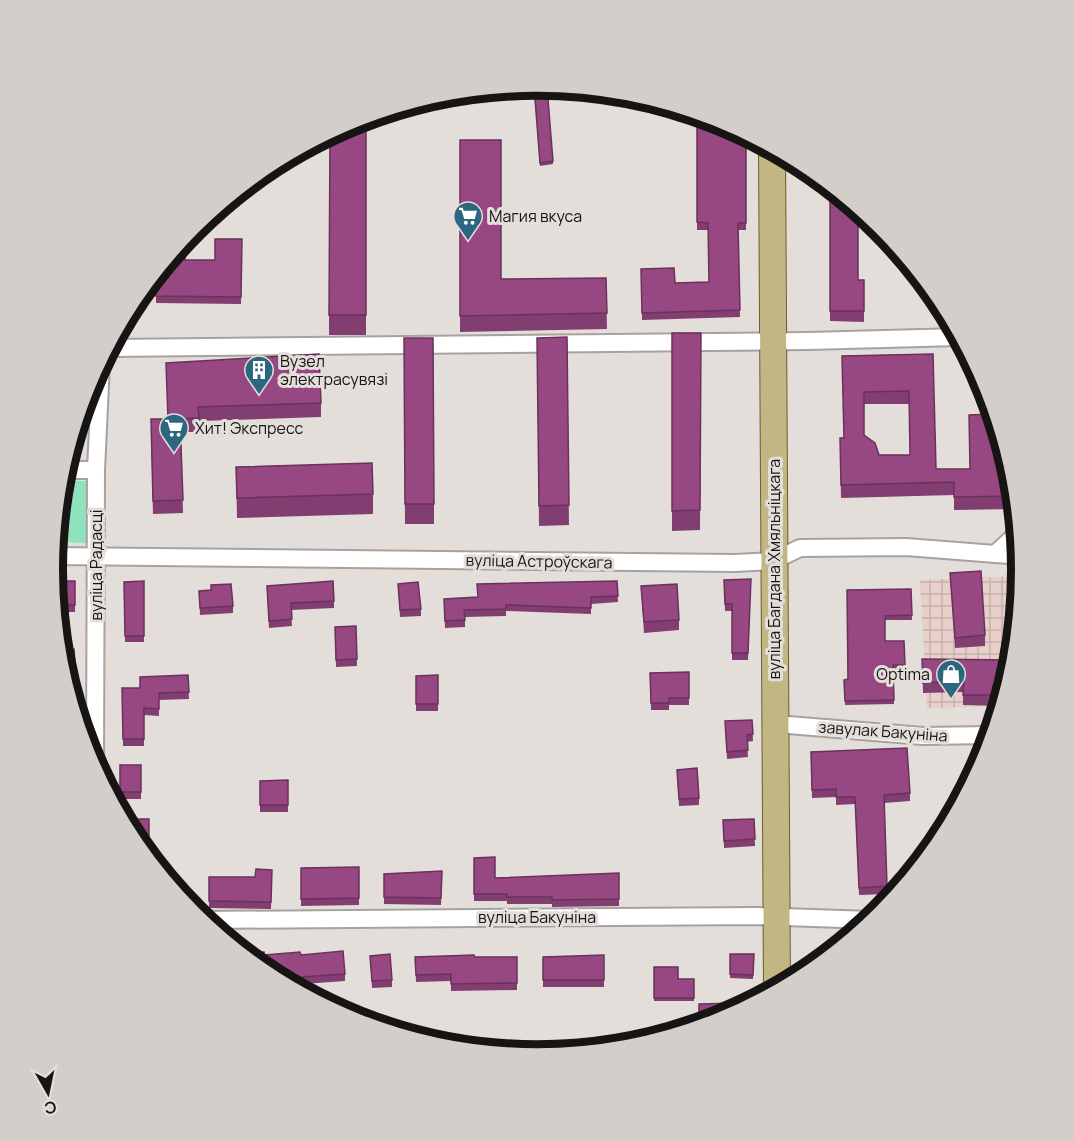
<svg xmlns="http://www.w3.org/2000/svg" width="1074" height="1141" viewBox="0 0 1074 1141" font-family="Manrope,sans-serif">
<defs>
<pattern id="industrial-grid" width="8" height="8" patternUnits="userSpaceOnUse" patternTransform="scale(1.5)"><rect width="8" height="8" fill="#e8cfc9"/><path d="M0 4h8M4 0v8" fill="none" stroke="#c6b1ac"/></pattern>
</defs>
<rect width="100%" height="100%" fill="#e3deda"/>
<path fill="url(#industrial-grid)" d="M1021,576L1012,665L1000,706L927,708L920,580Z"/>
<path fill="#8fe3bc" d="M61,481H86L88,543L55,542Z"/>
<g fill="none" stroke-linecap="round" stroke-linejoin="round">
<g stroke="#a7a29f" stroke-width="20">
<g id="minor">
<path d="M109,348L808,341L959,337"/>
<path d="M63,470H96"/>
<path d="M995,554L1018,533"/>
<path d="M54,556L735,563L773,561L800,548L906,547L1020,556"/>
<path d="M776,724L923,736L991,735"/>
<path d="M95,766L96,470L101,363"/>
<path d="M202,920L758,916L871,920"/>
</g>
</g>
<g stroke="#6c5e29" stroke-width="28">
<path id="primary" d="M772,149L777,989"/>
</g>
<use href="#minor" stroke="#fff" stroke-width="16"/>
<use href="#primary" stroke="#c2b685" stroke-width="26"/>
</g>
<g fill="#823e70" fill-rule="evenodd">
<path d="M534,86L553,161V164L540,166Z"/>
<path d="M366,118V335H329V315Z"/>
<path d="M697,124L746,136V230H738L740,317L642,320L641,269L675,283L709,282L708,230H697Z"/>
<path d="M460,140L501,279L606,278L607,329L460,332Z"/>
<path d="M830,187L865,216H858V280H864V322L830,321Z"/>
<path d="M242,239L241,304L156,303V274L215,260Z"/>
<path d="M672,333H701L700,530L672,531Z"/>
<path d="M567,337L569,525L539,526L537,338Z"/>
<path d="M404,338L434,504V524H405Z"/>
<path d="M933,354L936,469H969L1003,460L1012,476L1015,509L954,510V495L841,498L840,438H844L842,356ZM864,404H909L910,455H879L864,435Z"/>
<path d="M970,358L985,385L987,392L974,393Z"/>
<path d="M166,363L321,403V417L199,421V432H181L183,513L153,514L151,433L168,419Z"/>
<path d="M236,467L373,494V514L237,518Z"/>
<path d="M950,573L985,635V646L955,648Z"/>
<path d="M751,579L748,660H732V611H725L724,580Z"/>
<path d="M54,581H75V612H57Z"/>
<path d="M144,581V642H125L124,582Z"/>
<path d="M617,581L618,602L591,604V614L506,611V616L465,617V627L445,628L444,599L477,597Z"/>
<path d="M398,584L421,609V616L400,617Z"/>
<path d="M267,586L334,601V608L291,610L292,626L269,628Z"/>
<path d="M641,586L679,620V630L644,633Z"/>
<path d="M911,589L912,620H885V641H904L905,669H893L894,704L845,705L844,680L848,679L847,590Z"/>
<path d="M199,591L233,606V613L200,615Z"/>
<path d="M356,626L357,666L336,667L335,627Z"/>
<path d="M74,649L75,669L63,670L62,665L60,650Z"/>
<path d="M922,659L1012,665L1000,706L963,705V692L923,693Z"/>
<path d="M689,672V705H669V710H651L650,673Z"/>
<path d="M188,675L189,699L159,700V716L144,715V746H123L122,688H140Z"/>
<path d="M438,675V711H416V676Z"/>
<path d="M752,720L753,741L747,742L748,757L727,759L725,721Z"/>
<path d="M811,752L910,793V801L884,803L887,894L859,895L855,804L836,805V797L812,798Z"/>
<rect x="120" y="765" width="21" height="34"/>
<path d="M677,770L699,798V805L679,806Z"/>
<path d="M288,780V812H260V781Z"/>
<path d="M149,819V854H146L134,839Z"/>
<path d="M754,819L755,846L724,848L723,820Z"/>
<path d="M474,858L495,878L619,873V906L552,907V904H507V901H474Z"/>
<path d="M359,867V905L301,906V868Z"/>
<path d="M272,870L271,909L209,908V877H255Z"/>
<path d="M442,871L441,905L384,904V874Z"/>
<path d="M754,954L753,979L730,978V974Z"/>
<path d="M264,955H301L345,974V981L303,984V989H297L268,973Z"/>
<path d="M604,955V987H543V957Z"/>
<path d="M370,956L392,980V987L372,988Z"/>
<path d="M415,957H517V990L451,991V981L416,982Z"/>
<path d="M654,967L678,979H694V1001H654Z"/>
</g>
<g fill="#974882" stroke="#6a325b" stroke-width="1.5" fill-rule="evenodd">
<path d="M534,86L547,87L553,161L540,163Z"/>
<path d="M366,118V315H329L330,135L352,123Z"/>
<path d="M697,124H725L746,136V223H738L740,310L642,313L641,269L674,268L675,283L709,282L708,223L697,222Z"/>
<path d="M460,140H501V279L606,278L607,313L460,316Z"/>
<path d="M830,187L858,210V280H864V311H830Z"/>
<path d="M215,239H242L241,297L156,296V274L185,240V260H215Z"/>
<path d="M672,333H701L700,510L672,511Z"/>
<path d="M567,337L569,505L539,506L537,338Z"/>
<path d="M404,338H433L434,504H405Z"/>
<path d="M319,354L321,403L198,407L199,418L180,419L183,500L153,501L151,419H168L166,363Z"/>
<path d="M933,354L936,469H970L969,415L994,414L1002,444L1003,460H1007L1012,476L1014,496L954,497V482L841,485L840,438H844L842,356ZM909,391L910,455H879L875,443L864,435V392Z"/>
<path d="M971,360L985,385L974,386Z"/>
<path d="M372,463L373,494L237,498L236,467Z"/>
<path d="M981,571L985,635L955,638L950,573Z"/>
<path d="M751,579L748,653H732V604H725L724,580Z"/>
<path d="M54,581H75V605H56Z"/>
<path d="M144,581V636H125L124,582Z"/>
<path d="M333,581L334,601L291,603L292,619L269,621L267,586Z"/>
<path d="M617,581L618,596L591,597V608L506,605V609L464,610L465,620L445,621L444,599L478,597L477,584Z"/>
<path d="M418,582L421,609L400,610L398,584Z"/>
<path d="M231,584L233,606L200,608L199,591L211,590V585Z"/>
<path d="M677,584L679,620L644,622L641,586Z"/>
<path d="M911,589L912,615L885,616V641H904L905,665H893L894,700L845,701L844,680L848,679L847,590Z"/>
<path d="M356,626L357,659L336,660L335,627Z"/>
<path d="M74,649L75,662L62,663L60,650Z"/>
<path d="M922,659L1013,660L1012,665L1003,695H963L964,681L923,683Z"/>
<path d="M689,672V698H669V703H651L650,673Z"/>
<path d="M188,675L189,692L159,693V709L144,708V739H123L122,688H140V677Z"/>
<path d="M438,675V704H416V676Z"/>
<path d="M752,720L753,734L747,735L748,750L727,752L725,721Z"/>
<path d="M907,748L910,793L884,795L887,886L859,888L855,797H836V789L812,790L811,752Z"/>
<rect x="120" y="765" width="21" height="27"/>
<path d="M697,768L699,798L679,799L677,770Z"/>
<path d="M288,780V805H260V781Z"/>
<path d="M123,819H149V847H140L134,839Z"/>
<path d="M754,819L755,839L724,841L723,820Z"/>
<path d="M495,857V878L619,873V899L552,900V897H507V894H474V858Z"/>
<path d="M359,867V898L301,899V868Z"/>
<path d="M256,869L272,870L271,902L209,901V877H255Z"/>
<path d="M442,871L441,898L384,897V874Z"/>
<path d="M343,951L345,974L302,977L303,982H285L268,973L242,953L264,952V955L300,952L301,955Z"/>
<path d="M390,954L392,980L372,981L370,956Z"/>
<path d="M730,954H754L753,975L730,974Z"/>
<path d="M474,955L475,957H517V983L451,984V974L416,975L415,957Z"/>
<path d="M604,955V980H543V957Z"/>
<path d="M654,967H678V979H694V998H654Z"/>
<path d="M738,1003V1010L722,1018L699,1025V1004Z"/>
</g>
<defs>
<g id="supermarket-pin" transform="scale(1.5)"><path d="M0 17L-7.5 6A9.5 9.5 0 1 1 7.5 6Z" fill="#2c667f" stroke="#e3deda"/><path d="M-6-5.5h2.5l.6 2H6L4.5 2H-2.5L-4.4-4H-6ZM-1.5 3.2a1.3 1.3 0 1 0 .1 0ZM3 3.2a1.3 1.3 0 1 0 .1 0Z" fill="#fff"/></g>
<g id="building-pin" transform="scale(1.5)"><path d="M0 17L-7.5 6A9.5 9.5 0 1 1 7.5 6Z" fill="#2c667f" stroke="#e3deda"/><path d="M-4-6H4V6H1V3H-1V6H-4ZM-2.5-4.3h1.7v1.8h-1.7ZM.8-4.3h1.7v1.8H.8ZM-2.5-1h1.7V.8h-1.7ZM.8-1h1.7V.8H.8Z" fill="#fff"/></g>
<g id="shop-pin" transform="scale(1.5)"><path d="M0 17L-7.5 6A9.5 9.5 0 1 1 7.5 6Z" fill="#2c667f" stroke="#e3deda"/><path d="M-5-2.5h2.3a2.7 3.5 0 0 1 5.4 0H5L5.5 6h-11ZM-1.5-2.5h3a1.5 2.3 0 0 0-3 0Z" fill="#fff"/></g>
</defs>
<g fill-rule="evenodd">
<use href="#supermarket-pin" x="468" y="216"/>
<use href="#building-pin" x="259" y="370"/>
<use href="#supermarket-pin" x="174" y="428"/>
<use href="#shop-pin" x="951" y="674"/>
</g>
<g text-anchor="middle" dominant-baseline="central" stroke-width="6" stroke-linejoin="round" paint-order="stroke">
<g font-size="16" fill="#171514" stroke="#e3deda" text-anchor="start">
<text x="489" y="216">Магия вкуса</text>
<text x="280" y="361">Вузел<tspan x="280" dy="18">электрасувязі</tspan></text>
<text x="195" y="428">Хит! Экспресс</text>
<text x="930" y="674" text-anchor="end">Optima</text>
</g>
<g font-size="16" fill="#171514" stroke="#e3deda">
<text transform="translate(539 561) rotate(1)">вуліца Астроўскага</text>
<text transform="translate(96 565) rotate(-90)">вуліца Радасці</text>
<text transform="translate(774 569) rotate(-90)">вуліца Багдана Хмяльніцкага</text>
<text transform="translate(883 731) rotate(4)">завулак Бакуніна</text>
<text x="537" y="917">вуліца Бакуніна</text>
</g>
</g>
<path d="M0 0H1074V1141H0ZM63 570a474 474 0 1 1 948 0a474 474 0 1 1-948 0Z" fill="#d3ceca" fill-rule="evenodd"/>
<path fill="none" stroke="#171514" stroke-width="8" d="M63 570a474 474 0 1 1 948 0a474 474 0 1 1-948 0Z"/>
<g transform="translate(48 1093) rotate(171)" stroke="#e3deda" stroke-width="4.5" paint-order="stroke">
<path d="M0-4.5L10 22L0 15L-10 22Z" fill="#171514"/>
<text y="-9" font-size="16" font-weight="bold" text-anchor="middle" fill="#171514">С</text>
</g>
</svg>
